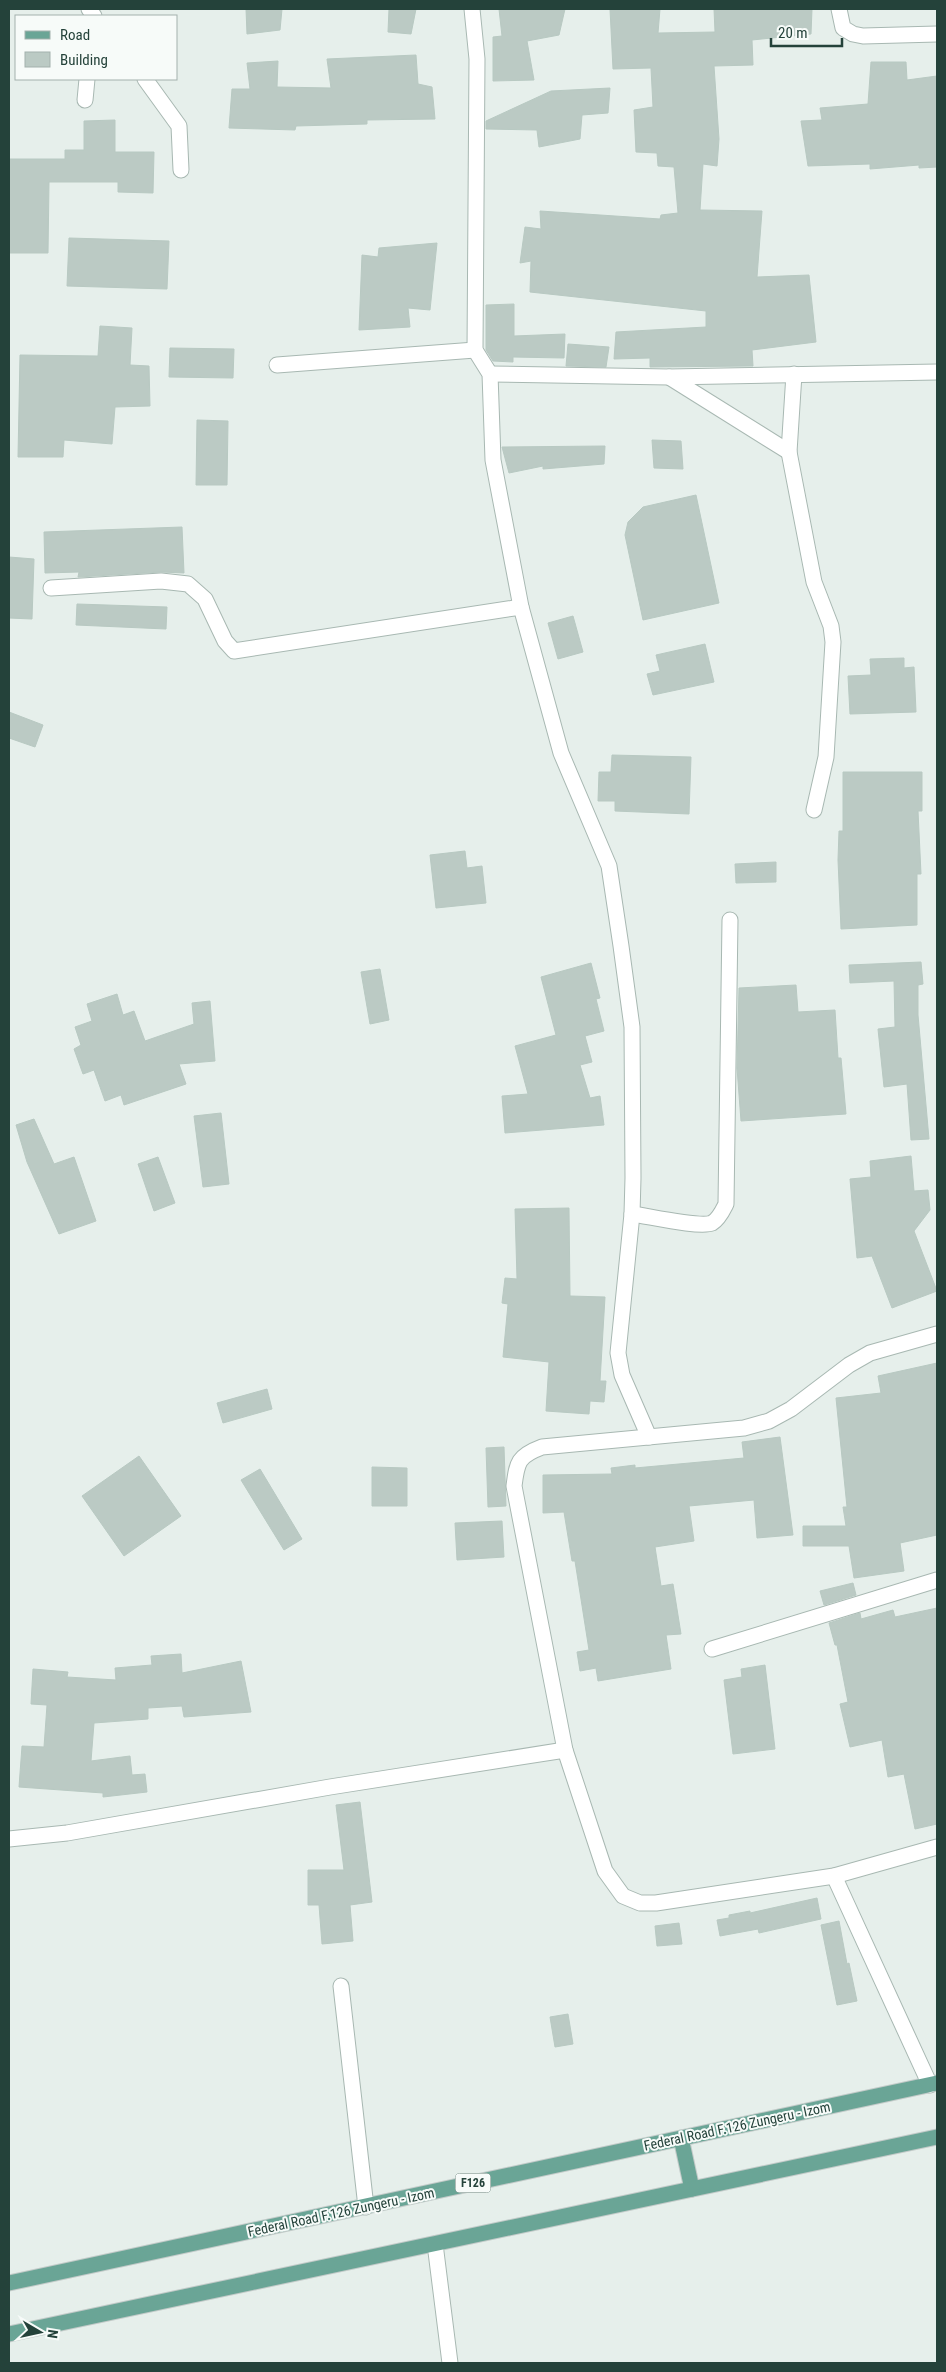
<svg xmlns="http://www.w3.org/2000/svg" width="946" height="2372" viewBox="0 0 946 2372" font-family="'Roboto Condensed',sans-serif">
<rect width="100%" height="100%" fill="#e6efeb"/>
<g fill="#bbcac4" stroke="#b8c9c2">
<path d="M246,9H282L280,30L247,34Z"/>
<path d="M389,9H416L411,34L388,32Z"/>
<path d="M499,9H565L559,35L527,41L534,80L493,81V37L502,36Z"/>
<path d="M610,9H660L658,33L715,32L714,9H812L811,34L752,40L753,65L714,66L719,139L717,166L703,164L700,210L762,211L757,277L809,275L816,342L752,350L753,366L650,367V358L614,359L616,332L706,327V311L530,292L531,261L520,263L525,227L541,229L540,211L660,219L661,215L678,213L674,167L658,166L657,153L636,152L634,110L653,107L651,68L613,69Z"/>
<path d="M416,55L418,84L432,87L435,119L367,120V124L296,126L295,130L229,128L232,89H250L247,63L278,61L277,87L331,88L327,59Z"/>
<path d="M871,62H906L907,80L937,76V167L919,168V165L870,169V164L808,166L801,121L822,120L820,108L868,104Z"/>
<path d="M610,88L608,113L582,115L580,139L539,147L537,130L486,129V121L551,91Z"/>
<path d="M115,120V152H154L153,193L118,192V182H49L48,253H9V159H65V150H84V121Z"/>
<path d="M69,238L169,241L167,289L67,286Z"/>
<path d="M437,243L430,310L408,308L410,327L359,330L362,255L378,257L379,248Z"/>
<path d="M514,304V336L565,334L564,358L513,357V362L493,361L486,350V305Z"/>
<path d="M100,326L132,328L130,365L149,366L150,406L115,407L112,444L64,440L63,457H18L20,355L98,356Z"/>
<path d="M568,344L609,347L606,367L566,366Z"/>
<path d="M170,348L234,349L233,378L169,377Z"/>
<path d="M197,420L228,421L227,485H196Z"/>
<path d="M652,440L681,441L683,469L654,468Z"/>
<path d="M605,446L604,464L543,469V466L509,473L502,447Z"/>
<path d="M696,495L719,603L643,620L625,535L628,522L643,507Z"/>
<path d="M182,527L184,573L161,572L78,577L79,572L45,573L44,532Z"/>
<path d="M9,557L34,559L32,619L9,618Z"/>
<path d="M77,604L167,607L166,629L76,625Z"/>
<path d="M573,616L583,652L558,659L548,623Z"/>
<path d="M705,644L714,682L653,695L647,674L660,671L656,655Z"/>
<path d="M904,658V668L914,667L916,712L850,714L848,676L871,675L870,659Z"/>
<path d="M9,712L43,725L35,747L9,738Z"/>
<path d="M612,755L691,757L689,814L615,811V801H598L599,772H611Z"/>
<path d="M843,772H922V811H918L921,874H917V925L841,929L838,860L839,831H843Z"/>
<path d="M465,851L467,868L482,866L486,903L436,908L430,855Z"/>
<path d="M776,862V882L736,883L735,864Z"/>
<path d="M921,962L923,984L918,985V1015L929,1139L911,1140L907,1084L884,1087L878,1029L895,1027L894,981L850,983L849,965Z"/>
<path d="M591,963L600,998L596,999L604,1031L585,1036L592,1062L580,1065L590,1098L600,1096L604,1125L505,1133L502,1096L528,1094L515,1046L556,1035L541,977Z"/>
<path d="M380,969L389,1020L370,1024L361,972Z"/>
<path d="M796,985L798,1012L835,1010L838,1058H841L846,1114L741,1121L737,1068L739,988Z"/>
<path d="M117,994L123,1015L134,1011L145,1041L194,1024L192,1003L210,1001L215,1061L179,1064L186,1084L124,1105L121,1095L105,1101L94,1070L83,1074L74,1049L81,1045L75,1027L92,1021L87,1004Z"/>
<path d="M221,1113L229,1184L203,1187L194,1116Z"/>
<path d="M34,1119L54,1164L74,1157L96,1221L59,1234L27,1162L16,1125Z"/>
<path d="M911,1156L914,1191L928,1190L930,1210L914,1231L937,1291L892,1308L872,1256L857,1258L850,1179L871,1177L870,1161Z"/>
<path d="M158,1157L175,1203L154,1211L138,1164Z"/>
<path d="M569,1208L570,1296L605,1297L600,1381H606L604,1402L590,1401L589,1414L546,1411L549,1362L503,1357L508,1304L502,1303L505,1278L517,1279L515,1209Z"/>
<path d="M937,1363V1535L900,1543L904,1571L854,1578L849,1546H803V1526H846L843,1507H847L836,1398L881,1393L878,1376Z"/>
<path d="M267,1389L272,1409L223,1423L217,1403Z"/>
<path d="M780,1437L793,1535L757,1538L754,1500L689,1506L694,1541L655,1547L661,1586L673,1584L681,1634L666,1635L671,1669L598,1681L596,1668L580,1671L577,1652L589,1650L575,1561H572L564,1512L543,1513V1475L612,1474L611,1468L635,1465V1468L744,1458L742,1442Z"/>
<path d="M504,1447L506,1506L488,1507L486,1448Z"/>
<path d="M139,1456L181,1516L124,1556L82,1496Z"/>
<path d="M372,1467L407,1468V1506H372Z"/>
<path d="M260,1469L302,1539L284,1550L241,1480Z"/>
<path d="M502,1521L504,1557L457,1560L455,1523Z"/>
<path d="M853,1583L856,1595L824,1605L820,1591Z"/>
<path d="M937,1608V1824L915,1829L904,1774L888,1777L882,1740L850,1747L840,1704L848,1702L837,1645H835L829,1623L860,1613L861,1619L893,1610L895,1617Z"/>
<path d="M181,1654L182,1673L241,1661L251,1712L184,1717L182,1706L148,1708V1719L94,1723L91,1761L130,1756L132,1775L145,1774L147,1792L103,1797V1793L19,1787L22,1746L44,1747L47,1705L31,1704L33,1669L68,1672L67,1677L116,1680L115,1668L152,1665L151,1656Z"/>
<path d="M765,1665L775,1749L733,1754L724,1680L742,1677L741,1669Z"/>
<path d="M360,1802L372,1902L350,1905L353,1941L322,1944L319,1905H308V1870H344L336,1805Z"/>
<path d="M817,1898L821,1919L759,1933L758,1929L720,1936L717,1920L729,1918V1915L750,1911V1913Z"/>
<path d="M839,1921L847,1964L849,1963L857,2001L837,2005L821,1925Z"/>
<path d="M679,1923L682,1944L657,1946L655,1926Z"/>
<path d="M568,2014L573,2044L555,2047L550,2017Z"/>
</g>
<g fill="none" stroke-linecap="round" stroke-linejoin="round">
<g stroke="#a8b8b2" stroke-width="17">
<g id="street">
<path d="M89,9L94,16"/>
<path d="M472,9L477,59L475,350L490,374L493,460L521,607L561,753L609,866L621,946L632,1027L633,1178L632,1214L618,1353L622,1375L649,1437"/>
<path d="M839,9L843,28L853,34L863,36L937,34"/>
<path d="M145,79L179,126L181,170"/>
<path d="M85,100L87,79"/>
<path d="M277,365L475,350"/>
<path d="M490,374L669,377L937,372"/>
<path d="M794,374L789,452L814,582L831,626L833,642L826,757L814,810"/>
<path d="M669,377L789,452"/>
<path d="M51,588L161,581L188,584L205,599L225,641L234,651L521,607"/>
<path d="M632,1214C648,1216 700,1228 712,1223C719,1219 723,1210 726,1204L730,920"/>
<path d="M937,1334L870,1353L849,1365L791,1409L769,1421L744,1428L542,1447C518,1456 517,1462 514,1486L565,1750L605,1871L623,1896L640,1903H656L834,1876L937,1847"/>
<path d="M712,1649L937,1580"/>
<path d="M9,1839L67,1833L330,1787L565,1750"/>
<path d="M834,1876L930,2085"/>
<path d="M341,1986L366,2207"/>
<path d="M435,2244L450,2363"/>
</g>
</g>
<g stroke="#c2cac8" stroke-width="17">
<g id="primary">
<path d="M681,2138L692,2189"/>
<path d="M9,2283L937,2083"/>
<path d="M9,2334L937,2137"/>
</g>
</g>
<use href="#street" stroke="#fff" stroke-width="15"/>
<use href="#primary" stroke="#6aa596" stroke-width="15"/>
</g>
<g text-anchor="middle" dominant-baseline="central" stroke-width="4" stroke-linejoin="round" paint-order="stroke">
<rect fill="#f7fbf9" stroke="#637a73" stroke-width="1" x="455.5" y="2173.5" width="35" height="19" rx="4"/>
<g font-size="12" font-weight="bold" fill="#24423a">
<text x="473" y="2183">F126</text>
</g>
<g font-size="14" fill="#24423a" stroke="#f7fbf9">
<text transform="translate(737 2126) rotate(-12)">Federal Road F.126 Zungeru - Izom</text>
<text transform="translate(341 2212) rotate(-12)">Federal Road F.126 Zungeru - Izom</text>
</g>
</g>
<rect width="946" height="2372" fill="none" stroke="#24423a" stroke-width="20"/>
<rect x="15" y="15" width="162" height="65" fill="#f7fbf9" stroke="#a3b1ad"/>
<rect x="25" y="31" width="25" height="8" fill="#6aa596" stroke="#a3b1ad"/>
<text x="60" y="40" font-size="15" fill="#24423a">Road</text>
<rect x="25" y="52" width="25" height="15" fill="#bbcac4" stroke="#a3b1ad"/>
<text x="60" y="65" font-size="15" fill="#24423a">Building</text>
<g transform="translate(40 2332) rotate(99)" stroke="#f7fbf9" stroke-width="4" paint-order="stroke">
<path d="M0-4L9 19L0 12L-9 19Z" fill="#24423a"/>
<text y="-8" font-size="14" font-weight="bold" text-anchor="middle" fill="#24423a">N</text>
</g>
<path d="M771 38v8h71v-8" fill="none" stroke="#24423a" stroke-width="2.5"/>
<text x="778" y="38" font-size="15" fill="#24423a" stroke="#f7fbf9" stroke-width="4" paint-order="stroke">20 m</text>
</svg>
